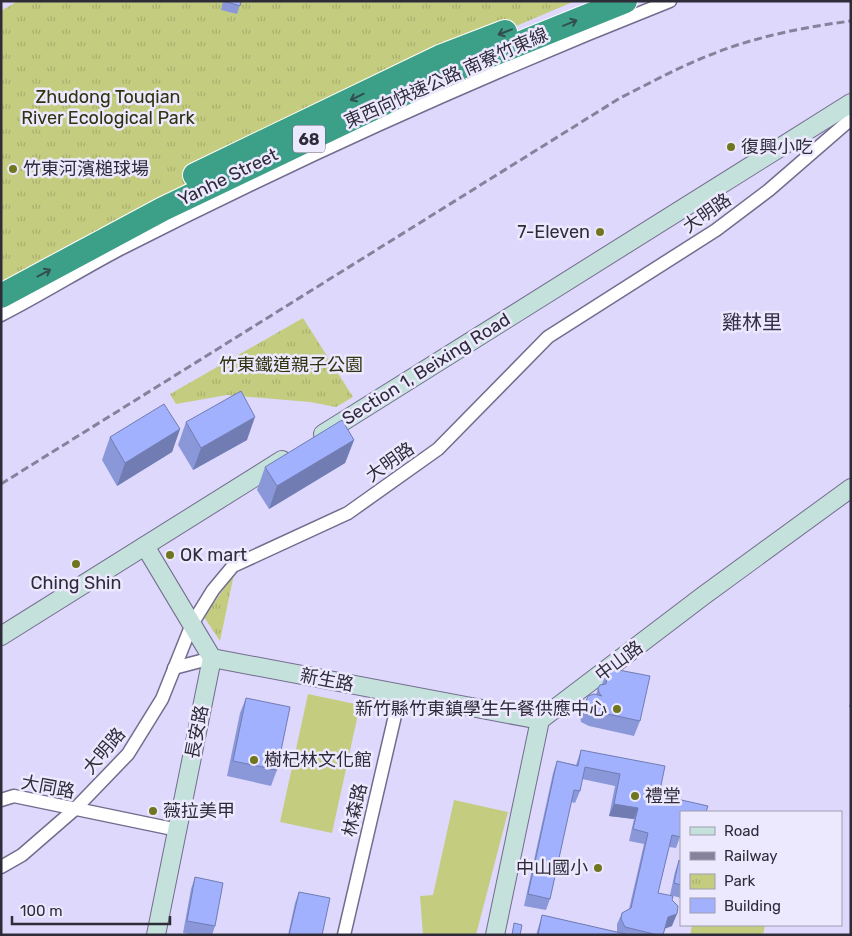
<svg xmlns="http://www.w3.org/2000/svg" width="852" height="936" viewBox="0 0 852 936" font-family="Rubik,'Noto Sans TC',sans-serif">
<defs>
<pattern id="park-tufts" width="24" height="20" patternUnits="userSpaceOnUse" patternTransform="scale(1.25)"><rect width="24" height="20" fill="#c4cd7f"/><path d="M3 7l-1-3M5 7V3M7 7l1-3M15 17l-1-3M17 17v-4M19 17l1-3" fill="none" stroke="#a9b06e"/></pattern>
</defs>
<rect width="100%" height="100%" fill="#dfd8fd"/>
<g fill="#c4cd7f">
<path d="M308,694L360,705L332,833L280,822Z"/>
<path d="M454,800L508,812L476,935H423L420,896L433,895Z"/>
<path d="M692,925H765L763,935H690Z"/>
</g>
<g fill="url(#park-tufts)">
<path d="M18,1H575L450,54L74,242L1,282V11Z"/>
<path d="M303,318L353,397L336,407L310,402L227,395L176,404L170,394Z"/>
<path d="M234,574L220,641L204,617Z"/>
</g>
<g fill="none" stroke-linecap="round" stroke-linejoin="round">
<g stroke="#736c8d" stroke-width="15">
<g id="street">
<path d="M1,315C42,294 80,270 120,249C299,158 483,75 670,1"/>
<path d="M174,668L212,658"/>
<path d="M1,800L14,796L178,830"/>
<path d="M1,867L22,855L75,809L128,754L162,699L192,624L213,590L233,566L348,513L438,449L548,337L716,230L769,190L851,119"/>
<path d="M344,935L400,694"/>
</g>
</g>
<g stroke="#736c8d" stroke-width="20">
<g id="secondary">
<path d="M323,434L851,103"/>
<path d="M145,546L212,658L156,935"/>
<path d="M1,636L282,460"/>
<path d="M212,658L540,720"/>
<path d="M495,935L540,720L703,596L851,488"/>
</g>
</g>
<g stroke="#fff" stroke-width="26">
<g id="highway">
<path d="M195,175L440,57L505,32"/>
<path d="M1,296L163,209L449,72L625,1"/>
</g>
</g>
<use href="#street" stroke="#fff" stroke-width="12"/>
<use href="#secondary" stroke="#c4e2db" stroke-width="18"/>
<use href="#highway" stroke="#3c9f87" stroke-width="24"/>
<path stroke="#87829c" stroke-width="3" stroke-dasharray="8 4" stroke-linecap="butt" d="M1,484L620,98C650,83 679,67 710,55C754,37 804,27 851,21"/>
</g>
<g fill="#8a98da">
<path d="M223,1H241L237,14L221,10Z"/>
<path d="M186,422L247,440L193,470L178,445Z"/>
<path d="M180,429L172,452L117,486L102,460L110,437Z"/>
<path d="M354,440L345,463L269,509L257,490L265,467Z"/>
<path d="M608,668L640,721L634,736L589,726L581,722L580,717L588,696L596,695L598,688L602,684Z"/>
<path d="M851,697V707H849Z"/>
<path d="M246,698L277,770L271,786L227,776L240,713Z"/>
<path d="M581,750L659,795L681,812L680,837L676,848L669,847L658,893L672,900V926L665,928L663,935H536L542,915L617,932V924L622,913L629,909L644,844L629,841L634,819L609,816L615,786L582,779L580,791L575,803L571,802L550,899L546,910L524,906L553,773L557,761L576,765Z"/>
<path d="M679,860L681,861V898L670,895L675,872Z"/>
<path d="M195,877L215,926L212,935H194L183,933L191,889Z"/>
<path d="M299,892L322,935H288L295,903Z"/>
</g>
<g fill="#717cb2">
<path d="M255,417L247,440L193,470L201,448Z"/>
<path d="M180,429L172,452L117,486L125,463Z"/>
<path d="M354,440L345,463L269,509L277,486Z"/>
<path d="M614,804L638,808L634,819L609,816Z"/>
<path d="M677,914L672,926L664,929L668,917Z"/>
</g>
<g fill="#a1b1fe" stroke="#717cb2">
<path d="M224,1H241L240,6Z"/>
<path d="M241,391L255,417L201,448L186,422Z"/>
<path d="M164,404L180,429L125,463L110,437Z"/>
<path d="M342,420L354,440L277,486L265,467Z"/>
<path d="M608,668L650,676L640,721L594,711L587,707L586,701L588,696L594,694L602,696L599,693L598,688L600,685L606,684Z"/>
<path d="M246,698L290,707L277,770L233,761Z"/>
<path d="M581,750L665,766L659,795L708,806L706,812H681V833L680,837L672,835L658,893L673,896L672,900L678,906L677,914L668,917L663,935H658L625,927L621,919L622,913L631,908L648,833L633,829L638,808L614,804L620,774L585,767L580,791L574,790L550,899L528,894L557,761L578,766Z"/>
<path d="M679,860L681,861V885L674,883Z"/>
<path d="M195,877L223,883L215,926L187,921Z"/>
<path d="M299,892L330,898L322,935H289Z"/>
<path d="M542,915L630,935H538Z"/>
<path d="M514,923L522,925L520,935H512Z"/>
</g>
<defs><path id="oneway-shaft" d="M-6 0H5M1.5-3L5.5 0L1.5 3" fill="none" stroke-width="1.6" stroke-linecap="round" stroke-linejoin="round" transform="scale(1.25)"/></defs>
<g stroke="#334e51">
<use href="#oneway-shaft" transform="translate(570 23) rotate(-22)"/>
<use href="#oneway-shaft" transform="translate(505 32) rotate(159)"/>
<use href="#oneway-shaft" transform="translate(357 97) rotate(154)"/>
<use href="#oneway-shaft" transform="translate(44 273) rotate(-28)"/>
</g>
<g fill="#6f761f" stroke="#ece8fe" stroke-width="2">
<circle cx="731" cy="147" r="5"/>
<circle cx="13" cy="169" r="5"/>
<circle cx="600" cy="232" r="5"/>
<circle cx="170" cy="555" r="5"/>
<circle cx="76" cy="564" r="5"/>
<circle cx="617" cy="709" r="5"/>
<circle cx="254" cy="760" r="5"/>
<circle cx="635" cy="796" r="5"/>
<circle cx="153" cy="811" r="5"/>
<circle cx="598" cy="868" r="5"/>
</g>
<g text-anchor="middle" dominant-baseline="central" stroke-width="5" stroke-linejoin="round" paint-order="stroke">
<rect fill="#ece8fe" stroke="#686475" stroke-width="1" x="293" y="125.5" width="32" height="27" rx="4"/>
<g font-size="16" font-weight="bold" fill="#2f2c3a">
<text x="309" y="139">68</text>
</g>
<g font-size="18" fill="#2f2c3a" stroke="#ece8fe">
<text transform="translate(446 78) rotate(-24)">東西向快速公路 南寮竹東線</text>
<text transform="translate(228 177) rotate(-26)">Yanhe Street</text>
<text transform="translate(707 213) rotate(-35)">大明路</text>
<text transform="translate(426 369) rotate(-32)">Section 1, Beixing Road</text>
<text transform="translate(390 462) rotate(-35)">大明路</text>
<text transform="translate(619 661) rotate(-37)">中山路</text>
<text transform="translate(327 680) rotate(11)">新生路</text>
<text transform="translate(197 732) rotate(-79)">長安路</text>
<text transform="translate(104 751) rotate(-50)">大明路</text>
<text transform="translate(48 787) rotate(11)">大同路</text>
<text transform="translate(355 810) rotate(-77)">林森路</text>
</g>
<g font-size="18" fill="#30330e" stroke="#ece8fe">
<text x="108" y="97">Zhudong Touqian<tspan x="108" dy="21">River Ecological Park</tspan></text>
<text x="291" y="365">竹東鐵道親子公園</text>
</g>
<g font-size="18" fill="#2f2c3a" stroke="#ece8fe" text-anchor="start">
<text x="741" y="147">復興小吃</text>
<text x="23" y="169">竹東河濱槌球場</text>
<text x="590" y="232" text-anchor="end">7-Eleven</text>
<text x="180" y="555">OK mart</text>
<text x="76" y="583" text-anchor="middle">Ching Shin</text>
<text x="607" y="709" text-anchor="end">新竹縣竹東鎮學生午餐供應中心</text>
<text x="264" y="760">樹杞林文化館</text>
<text x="645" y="796">禮堂</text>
<text x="163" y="811">薇拉美甲</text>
<text x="588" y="868" text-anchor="end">中山國小</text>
</g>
<g font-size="20" fill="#362f4c" stroke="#ece8fe">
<text x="752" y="322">雞林里</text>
</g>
</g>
<rect width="852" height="936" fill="none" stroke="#2f2c3a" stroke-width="5"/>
<rect x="680" y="811" width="162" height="115" fill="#ece8fe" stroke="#a09db0"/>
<rect x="690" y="827" width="25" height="8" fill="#c4e2db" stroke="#a09db0"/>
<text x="724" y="836" font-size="15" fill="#2f2c3a">Road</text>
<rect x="690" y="852" width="25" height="8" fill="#87829c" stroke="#a09db0"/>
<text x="724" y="861" font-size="15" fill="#2f2c3a">Railway</text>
<rect x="690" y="874" width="25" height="15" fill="url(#park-tufts)" stroke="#a09db0"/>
<text x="724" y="886" font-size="15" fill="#2f2c3a">Park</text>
<rect x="690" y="898" width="25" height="15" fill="#a1b1fe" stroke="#a09db0"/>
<text x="724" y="911" font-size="15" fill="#2f2c3a">Building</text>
<path d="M12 916v8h158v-8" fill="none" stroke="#2f2c3a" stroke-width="2.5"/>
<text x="20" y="916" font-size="15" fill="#2f2c3a" stroke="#ece8fe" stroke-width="4" paint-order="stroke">100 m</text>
</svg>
